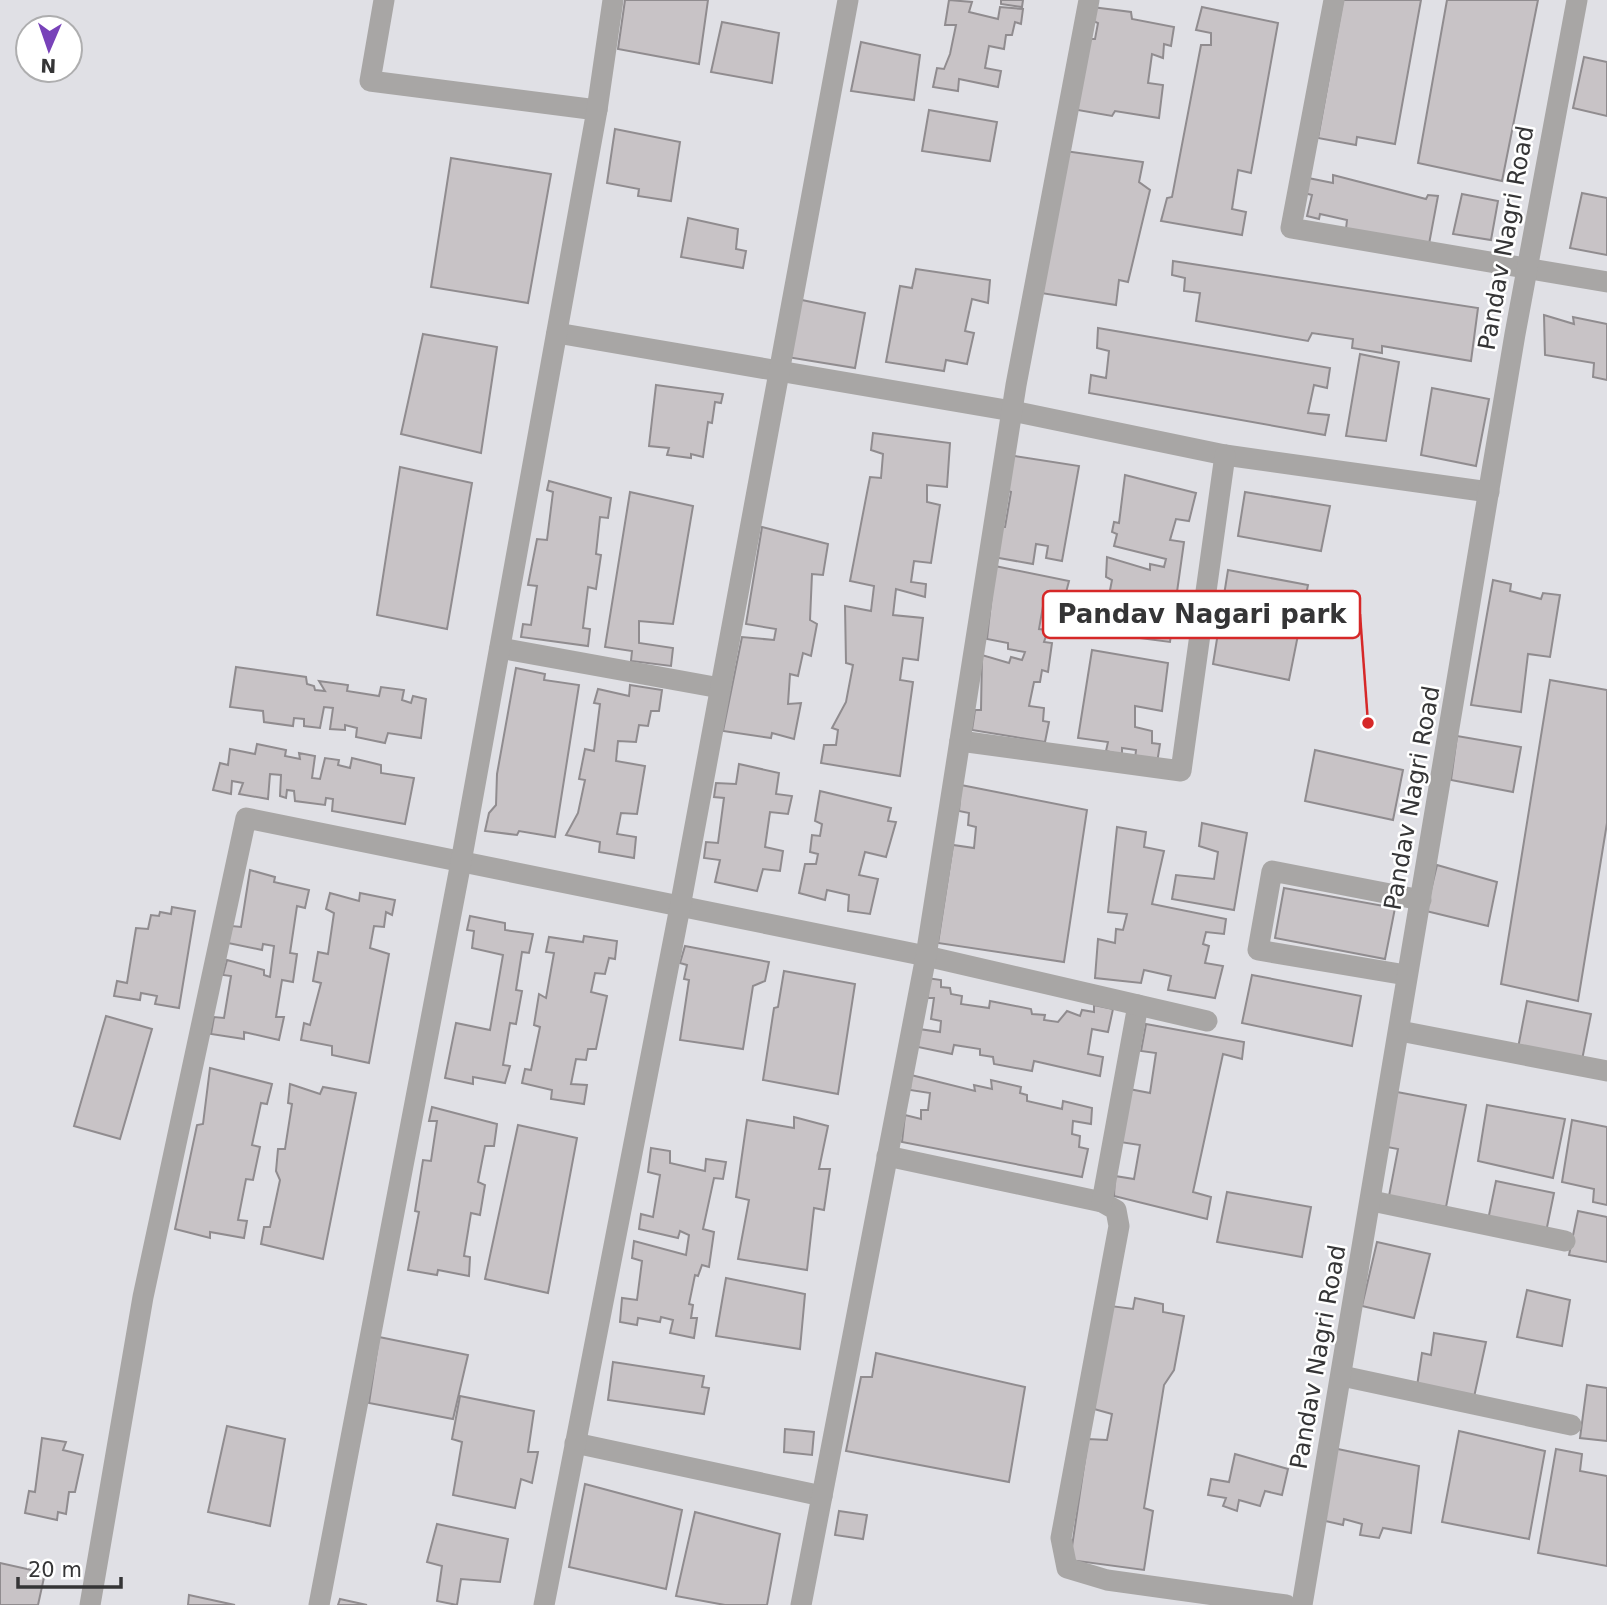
<svg xmlns="http://www.w3.org/2000/svg" width="1607" height="1605" viewBox="0 0 1607 1605" font-family="'DejaVu Sans',sans-serif">
<rect width="100%" height="100%" fill="#e0e0e5"/>
<g fill="#c8c3c6" stroke="#908c8f" stroke-width="2">
<path d="M625,0H708L699,64L618,49Z"/>
<path d="M949,0L972,2L969,12L998,19L1000,7L1023,9L1021,24L1015,22L1012,35H1006L1004,49L989,46L985,68L1001,71L998,87L959,79L958,91L933,87L937,68L944,69L950,54L956,25H945Z"/>
<path d="M1001,0H1023L1022,7L1001,4Z"/>
<path d="M1343,0H1421L1395,144L1357,137L1356,145L1318,138Z"/>
<path d="M1447,0H1538L1502,181L1418,163Z"/>
<path d="M1092,7L1131,12L1132,19L1174,27L1171,46L1164,44L1163,58L1152,54L1148,83L1163,85L1159,118L1115,111L1112,116L1072,109L1086,39H1095L1098,23L1091,20Z"/>
<path d="M1202,7L1278,23L1251,173L1238,170L1232,209L1246,212L1242,235L1161,221L1167,198L1172,197L1201,45H1211V33L1196,30Z"/>
<path d="M722,22L779,33L772,83L711,72Z"/>
<path d="M861,42L920,55L914,100L851,91Z"/>
<path d="M1584,57L1607,62V116L1573,108Z"/>
<path d="M929,110L997,122L990,161L922,151Z"/>
<path d="M615,129L680,142L671,201L638,196L639,189L607,183Z"/>
<path d="M1065,151L1143,162L1139,182L1150,190L1128,282L1119,280L1116,305L1041,293Z"/>
<path d="M451,158L551,174L528,303L431,287Z"/>
<path d="M1333,175L1426,199L1428,195L1438,196L1429,244L1346,229L1347,220L1320,214L1319,219L1307,216L1312,195L1304,193L1308,178L1333,183Z"/>
<path d="M1582,193L1607,198V255L1570,248Z"/>
<path d="M1462,194L1498,201L1491,240L1453,234Z"/>
<path d="M688,218L738,229L736,249L746,251L743,268L681,257Z"/>
<path d="M1173,261L1478,308L1471,361L1382,346V353L1352,348L1353,339L1312,333L1308,341L1196,321L1200,293L1184,291L1185,278L1172,275Z"/>
<path d="M916,269L990,280L988,303L972,299L965,331L974,333L967,364L946,360L944,371L886,362L900,286L912,288Z"/>
<path d="M797,299L865,313L855,368L787,357Z"/>
<path d="M1544,315L1574,324L1573,317L1607,324V380L1593,377L1594,363L1545,355Z"/>
<path d="M1098,328L1330,368L1327,388L1314,385L1308,413L1329,415L1325,435L1089,393L1091,375L1106,378L1109,351L1097,348Z"/>
<path d="M423,334L497,347L481,453L401,434Z"/>
<path d="M1360,354L1399,362L1386,441L1346,436Z"/>
<path d="M656,385L723,394L721,403L715,402L712,423L708,422L703,457L691,454V458L667,455L669,448L649,446Z"/>
<path d="M1432,388L1489,399L1476,466L1421,455Z"/>
<path d="M873,433L950,443L947,487L927,485V502L940,505L931,563L914,561L911,582L926,584L925,597L896,589L893,615L923,618L918,660L903,658L900,680L913,682L900,776L821,763L824,745H836L838,730L832,728L846,702L853,665L846,663L845,606L871,611L874,586L850,581L870,477L881,478L883,454L871,450Z"/>
<path d="M1008,455L1079,466L1062,561L1046,558L1048,546L1036,544L1033,564L993,557L997,527H1005L1011,492L1003,489Z"/>
<path d="M400,467L472,483L447,629L377,615Z"/>
<path d="M1125,475L1196,493L1189,521L1176,519L1170,540L1184,542L1170,642L1139,638L1141,625L1118,622L1117,628L1103,626L1112,580L1106,577L1107,557L1150,570V564L1164,567L1166,559L1114,546L1117,534L1112,532L1114,522L1119,523Z"/>
<path d="M549,481L611,498L608,518L600,517L596,554L601,555L596,589L588,587L583,628L590,629L588,646L521,637L523,624L531,625L537,586L528,585L537,539L547,540L553,492L547,490Z"/>
<path d="M630,492L693,506L673,624L639,621V643L673,648L671,666L631,661L632,651L605,647Z"/>
<path d="M1245,492L1330,506L1321,551L1238,536Z"/>
<path d="M762,527L828,544L823,575L812,574L810,620L817,624L811,656L803,653L798,676L790,674L788,704L801,703L794,739L772,733L771,738L723,731L742,637L774,640L776,629L746,624Z"/>
<path d="M995,566L1069,581L1062,608L1043,606L1039,629L1048,630L1044,642L1052,643L1048,672L1042,670L1040,682H1034L1029,706L1044,708L1043,721L1049,722L1045,742L972,730L975,710H981L982,655L1009,663L1011,657L1022,660L1025,652L1008,649V643L987,639Z"/>
<path d="M1228,570L1308,585L1289,680L1213,664Z"/>
<path d="M1493,580L1511,584L1510,591L1541,599L1543,593L1560,595L1550,657L1528,654L1521,712L1471,705Z"/>
<path d="M1092,650L1168,663L1162,711L1135,706V727L1152,731V743L1160,744L1157,763L1135,759L1136,750L1122,748V755L1106,751L1108,742L1078,738Z"/>
<path d="M236,667L306,677L307,684L314,686L315,690L325,691L319,681L348,685L347,691L379,696L381,687L404,690L402,700L411,703L413,696L426,699L421,738L388,733L385,743L356,737L357,728L345,725V730L330,729L333,708L324,707L320,728L304,726V719L294,718L293,726L264,722L263,711L230,707Z"/>
<path d="M516,668L545,674L544,680L579,685L555,837L519,831L517,835L485,831L489,813L496,805L497,774Z"/>
<path d="M1550,680L1607,690V823L1578,1001L1501,984Z"/>
<path d="M630,685L662,690L659,711H651L648,726L639,725L636,742L618,741L616,761L645,766L637,814L621,813L617,834L636,837L634,858L599,852L600,842L566,835L578,813L585,780L579,779L585,749L594,751L600,704L594,703L598,689L629,696Z"/>
<path d="M1457,736L1521,747L1513,792L1451,780Z"/>
<path d="M257,744L286,750L285,756L300,759L299,753L315,756L312,778L320,779L325,758L339,760L338,765L350,768L352,758L381,765V773L414,778L405,824L332,811L333,799L326,798L325,805L295,801L294,791L287,790L286,798L280,796L281,775L270,774L268,799L239,794L243,783L232,781L231,794L213,790L220,763L228,765L230,749L255,754Z"/>
<path d="M1315,750L1403,770L1393,820L1305,801Z"/>
<path d="M739,764L779,773L776,794L792,796L788,814L770,812L765,847L783,851L780,871L763,869L757,891L715,882L720,860L704,858L706,842L718,843L724,798L714,797L716,783L736,784Z"/>
<path d="M961,785L1087,810L1064,962L938,943L953,845L974,848L976,827L968,825L969,813L959,811Z"/>
<path d="M820,791L891,808L888,821L896,822L886,857L865,852L859,875L878,879L870,914L848,911L849,895L827,890L825,900L799,893L805,864H816L818,854L810,852L812,835L820,836L822,824L815,821Z"/>
<path d="M1202,823L1247,833L1234,910L1172,899L1176,875L1214,879L1218,852L1199,846Z"/>
<path d="M1117,827L1146,832L1144,847L1164,851L1152,904L1226,919L1224,934L1206,932L1203,944L1209,946L1205,963L1223,966L1215,998L1168,990L1171,976L1144,970L1141,983L1095,978L1098,939L1115,943L1116,929L1123,930L1127,914L1108,912Z"/>
<path d="M1437,865L1497,882L1488,926L1426,911Z"/>
<path d="M250,870L275,877L274,882L309,890L305,908L297,906L290,953L297,954L293,982L282,980L276,1017H284L279,1040L244,1032V1039L211,1034L214,1017L224,1018L231,976L223,975L227,960L264,970V975L270,977L274,946L263,944L262,950L228,943L232,926L241,927Z"/>
<path d="M1284,888L1395,908L1385,959L1275,938Z"/>
<path d="M330,893L359,901L360,893L395,900L392,915L386,912L384,927L374,926L370,948L389,954L369,1063L332,1055V1046L301,1040L304,1023L310,1025L321,983L313,981L318,952L328,954L334,913L326,909Z"/>
<path d="M172,907L195,911L179,1008L155,1004L157,996L141,993L140,1000L114,996L117,981L127,983L136,928L148,929L151,915L159,916L160,912L171,914Z"/>
<path d="M470,916L505,923V930L533,934L529,953L522,952L516,990L522,991L516,1024L510,1023L503,1065L510,1066L505,1083L473,1077V1084L445,1078L456,1023L490,1030L503,955L472,948L474,931L467,930Z"/>
<path d="M584,936L617,941L615,959L609,958L605,974L595,973L591,992L607,996L596,1049H588L586,1060L576,1059L571,1084L587,1085L584,1104L551,1099L552,1090L522,1083L525,1069L531,1070L540,1027L534,1025L539,994L546,998L554,953L546,952L549,937L583,942Z"/>
<path d="M685,946L769,962L765,981L753,986L743,1049L680,1040L689,980L684,979L687,965L680,963Z"/>
<path d="M784,971L855,984L838,1094L763,1080L774,1008L778,1007Z"/>
<path d="M1252,975L1361,996L1352,1046L1242,1023Z"/>
<path d="M927,978L941,980V987L950,988L951,994L962,996L961,1004L989,1008L990,1001L1031,1009L1032,1014L1045,1015L1044,1020L1058,1022L1067,1011L1080,1016L1082,1010L1094,1012V1005L1113,1009L1108,1032L1092,1029L1088,1054L1103,1057L1100,1076L1034,1061L1032,1071L994,1064L993,1057L980,1055V1049L954,1045L952,1054L918,1047L919,1029L940,1032L941,1021L931,1019L934,998H928Z"/>
<path d="M1527,1001L1591,1014L1582,1060L1518,1048Z"/>
<path d="M106,1016L152,1029L120,1139L74,1126Z"/>
<path d="M1146,1024L1244,1042L1242,1059L1223,1054L1193,1192L1211,1197L1207,1219L1114,1196L1115,1176L1134,1179L1140,1145L1120,1142L1129,1089L1150,1093L1156,1053L1141,1051Z"/>
<path d="M210,1068L272,1084L267,1104L261,1103L252,1145L260,1147L253,1180L246,1179L238,1220L247,1221L244,1238L210,1232V1238L175,1229L197,1125L203,1124Z"/>
<path d="M911,1075L975,1091L974,1085L992,1089L991,1080L1021,1087L1020,1093L1027,1095V1101L1062,1109L1063,1101L1092,1108L1091,1124L1073,1121L1072,1134L1080,1136L1079,1147L1088,1149L1082,1177L902,1142L905,1115L921,1119V1110H928L930,1093L910,1090Z"/>
<path d="M290,1084L320,1094L323,1087L356,1093L323,1259L261,1244L264,1227H270L280,1180L276,1171L278,1149H285L292,1104L288,1103Z"/>
<path d="M1397,1092L1466,1105L1446,1207L1389,1196L1398,1149L1387,1147Z"/>
<path d="M1487,1105L1565,1119L1553,1178L1478,1161Z"/>
<path d="M432,1107L497,1124L494,1146H485L478,1182L485,1185L480,1215L471,1213L464,1256L470,1257L469,1276L438,1270L437,1275L408,1270L419,1212L415,1211L423,1160L431,1161L437,1121H429Z"/>
<path d="M794,1117L828,1126L819,1169H830L824,1210L814,1208L807,1270L738,1259L749,1200L736,1197L747,1120L794,1128Z"/>
<path d="M1572,1120L1607,1127V1205L1593,1202L1594,1189L1562,1182Z"/>
<path d="M518,1125L577,1138L548,1293L485,1279Z"/>
<path d="M651,1148L670,1151V1163L705,1171L706,1159L726,1162L723,1179L714,1178L703,1229L714,1232L709,1267L702,1265L698,1276L695,1275L689,1304L693,1305L691,1318H697L694,1338L670,1333L673,1320L661,1317L660,1322L638,1318L637,1325L620,1322L622,1298L637,1300L642,1261L632,1258L634,1241L686,1255L689,1235L680,1231L678,1238L639,1229L641,1214L653,1217L660,1175L648,1172Z"/>
<path d="M1496,1181L1554,1193L1546,1232L1488,1220Z"/>
<path d="M1227,1192L1311,1207L1302,1257L1217,1242Z"/>
<path d="M1578,1211L1607,1217V1262L1569,1255Z"/>
<path d="M1377,1242L1430,1254L1414,1318L1362,1306Z"/>
<path d="M726,1278L805,1294L800,1349L716,1336Z"/>
<path d="M1527,1290L1570,1300L1562,1346L1517,1337Z"/>
<path d="M1135,1298L1163,1304V1312L1184,1316L1174,1370L1164,1385L1144,1508L1153,1511L1144,1570L1070,1560L1088,1439L1107,1440L1112,1414L1094,1409L1111,1306L1133,1309Z"/>
<path d="M1434,1333L1486,1342L1474,1397L1417,1386L1422,1353L1431,1355Z"/>
<path d="M379,1337L468,1355L453,1419L369,1403Z"/>
<path d="M876,1353L1025,1387L1009,1482L846,1451L861,1377H872Z"/>
<path d="M613,1362L704,1376L702,1387L709,1388L704,1414L608,1400Z"/>
<path d="M1587,1385L1607,1388V1441L1580,1438Z"/>
<path d="M460,1396L534,1411L528,1452H538L532,1483L521,1479L515,1508L453,1495L462,1442L452,1439Z"/>
<path d="M227,1426L285,1439L270,1526L208,1512Z"/>
<path d="M785,1429L814,1432L812,1455L784,1452Z"/>
<path d="M1459,1431L1545,1451L1529,1539L1442,1522Z"/>
<path d="M42,1438L66,1442L63,1450L83,1455L75,1492H69L66,1514L58,1512L57,1520L25,1513L29,1491L35,1492Z"/>
<path d="M1333,1448L1419,1466L1411,1533L1383,1528L1379,1538L1360,1535L1362,1524L1344,1519L1343,1525L1321,1520Z"/>
<path d="M1556,1449L1582,1454L1580,1471L1607,1476V1566L1538,1553Z"/>
<path d="M1235,1454L1288,1469L1282,1495L1265,1491L1260,1506L1239,1500L1237,1511L1223,1506L1226,1498L1208,1495L1211,1479L1229,1482Z"/>
<path d="M585,1484L682,1510L666,1589L569,1567Z"/>
<path d="M839,1511L867,1515L863,1539L835,1535Z"/>
<path d="M695,1512L780,1534L767,1605H725L676,1596Z"/>
<path d="M437,1524L508,1539L500,1582L461,1579L457,1605L437,1601L442,1566L427,1562Z"/>
<path d="M0,1563L45,1573L38,1605H0Z"/>
<path d="M189,1595L235,1605H188Z"/>
<path d="M340,1599L367,1605H338Z"/>
</g>
<g fill="none" stroke-linecap="round" stroke-linejoin="round">
<g stroke="#a8a6a5" stroke-width="21">
<path d="M384,0L370,81L597,110"/>
<path d="M1334,0L1291,228L1607,282"/>
<path d="M557,333L1012,411L1225,455L1489,492"/>
<path d="M500,648L720,688"/>
<path d="M960,741L1181,771L1225,455"/>
<path d="M1406,975L1258,950L1272,871L1421,900"/>
<path d="M1400,1031L1607,1071"/>
<path d="M887,1156L1102,1202L1116,1210L1119,1226L1061,1538L1067,1568L1107,1580L1286,1605"/>
<path d="M1372,1201L1565,1241"/>
<path d="M1102,1202L1138,1005"/>
<path d="M1342,1376L1571,1425"/>
<path d="M575,1443L822,1496"/>
<path d="M90,1605L143,1297L246,818L926,956L1207,1021"/>
<path d="M319,1605L461,862L597,110L613,0"/>
<path d="M544,1605L680,907L848,0"/>
<path d="M801,1605L926,956L1016,385L1089,0"/>
<path d="M1302,1605L1515,334L1577,0"/>
</g>
</g>
<g text-anchor="middle" dominant-baseline="central" stroke-width="5" stroke-linejoin="round" paint-order="stroke">
<g font-size="24" fill="#353536" stroke="#fff">
<text transform="translate(1506 238) rotate(-80)">Pandav Nagri Road</text>
<text transform="translate(1412 798) rotate(-80)">Pandav Nagri Road</text>
<text transform="translate(1318 1357) rotate(-80)">Pandav Nagri Road</text>
</g>
</g>
<path fill="none" stroke="#d62828" stroke-width="2.5" d="M1368 723L1360 614"/>
<circle fill="#d62828" stroke="#fff" stroke-width="2.5" cx="1368" cy="723" r="7"/>
<rect fill="#fff" stroke="#d62828" stroke-width="2.5" x="1043" y="591" width="317" height="47" rx="7"/>
<g font-size="26" text-anchor="middle" font-weight="bold" fill="#353536">
<text x="1202" y="623">Pandav Nagari park</text>
</g>
<g transform="translate(49 49) rotate(182)"><circle r="33" fill="#ffffff" stroke="#aeaeaf" stroke-width="2"/>
<path d="M0-5L12 26L0 18L-12 26Z" fill="#7842b9"/>
<text y="-10" font-size="19" font-weight="bold" text-anchor="middle" fill="#353536">N</text>
</g>
<path d="M18 1577v10h103v-10" fill="none" stroke="#353536" stroke-width="3.5"/>
<text x="28" y="1577" font-size="21" fill="#353536" stroke="#ffffff" stroke-width="5" paint-order="stroke">20 m</text>
</svg>
